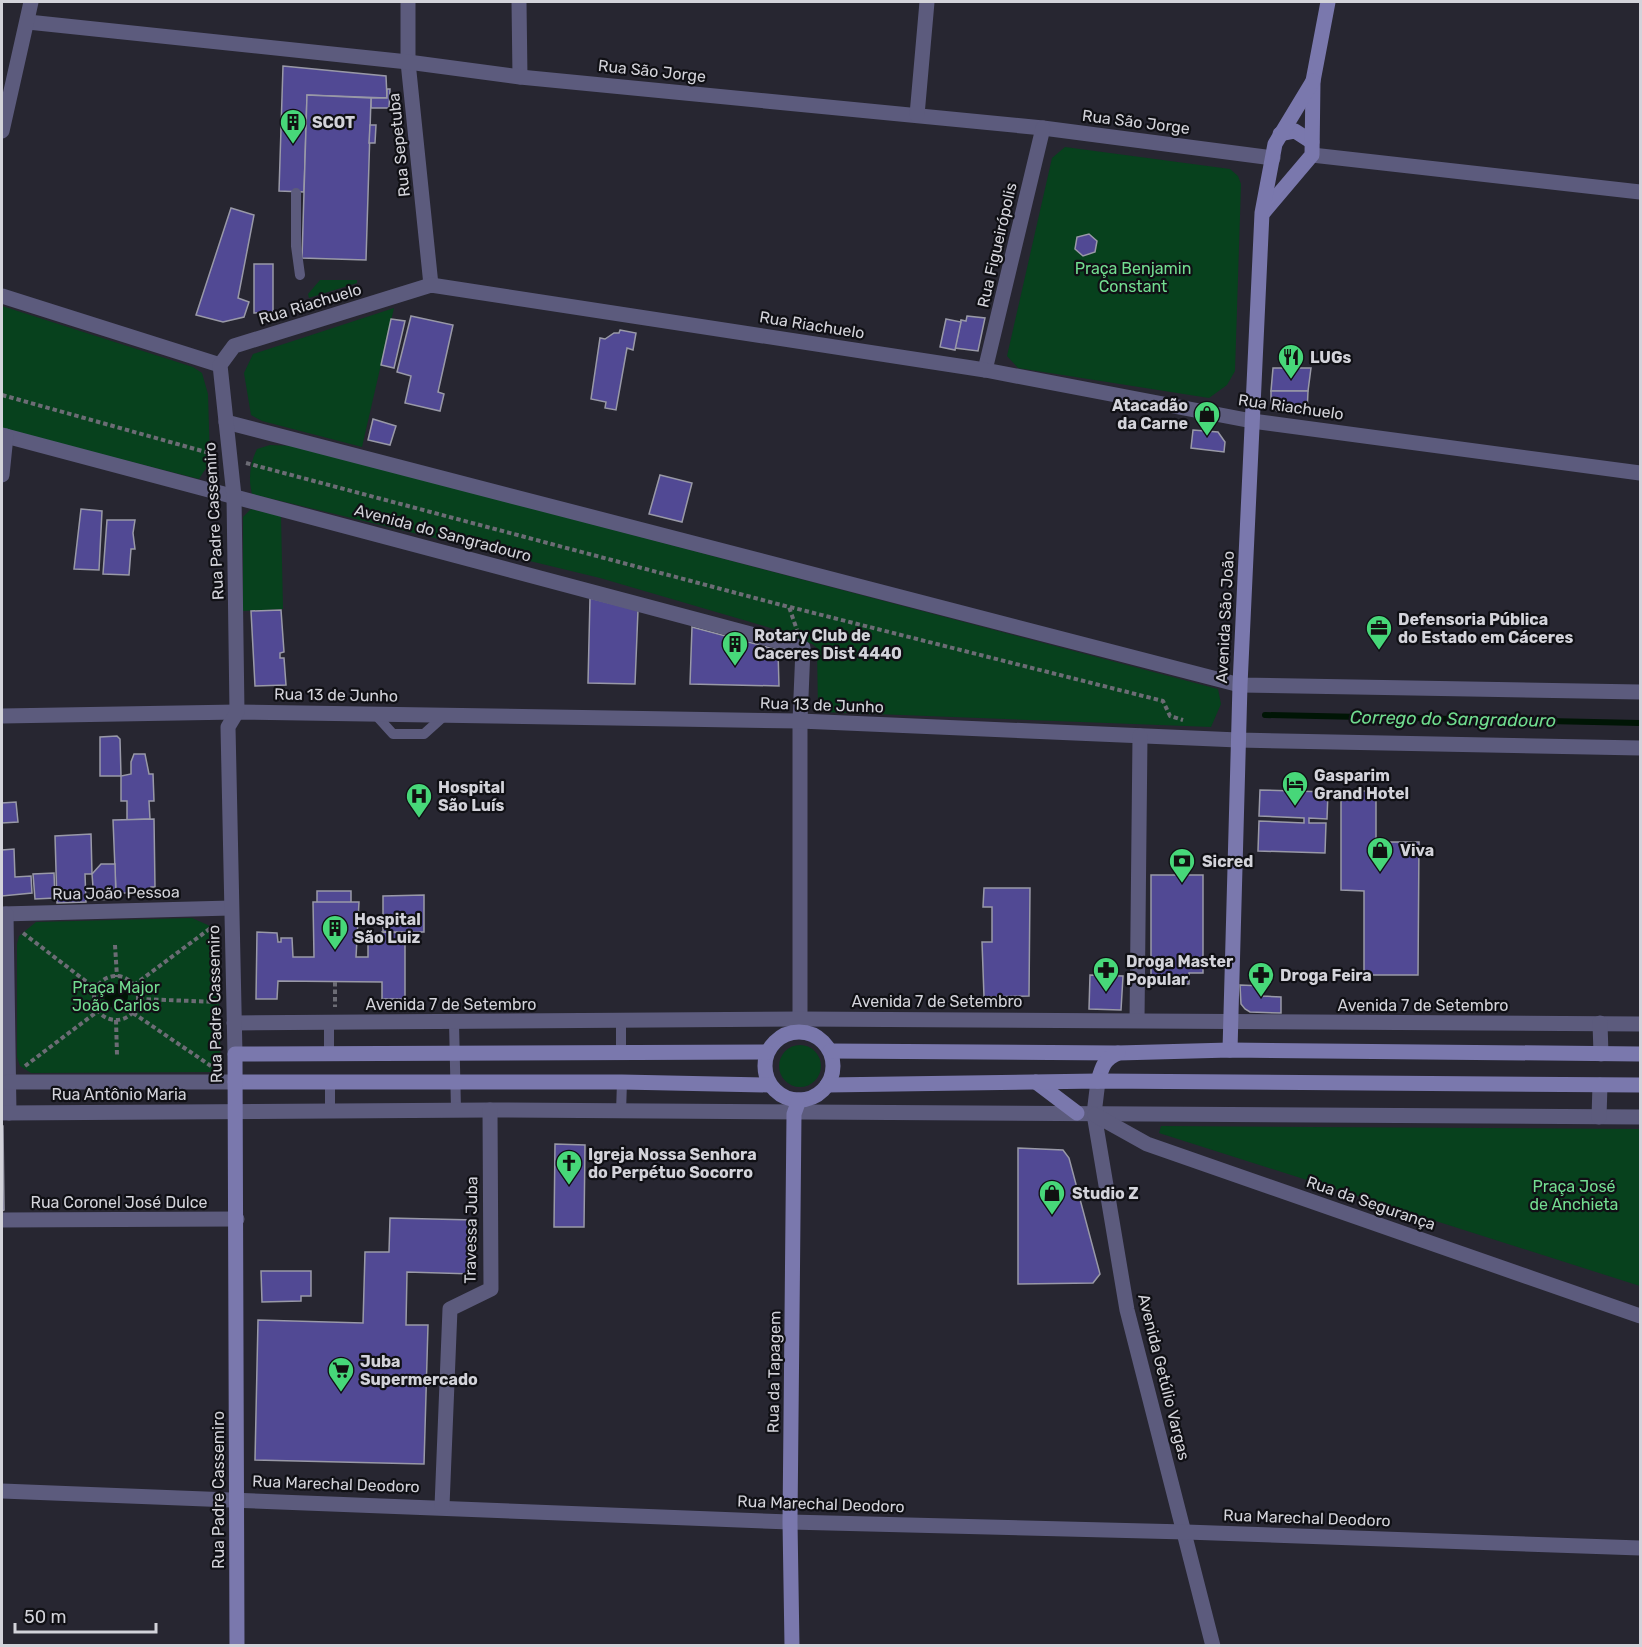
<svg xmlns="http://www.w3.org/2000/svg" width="1642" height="1647" viewBox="0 0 1642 1647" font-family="Rubik,sans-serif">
<rect width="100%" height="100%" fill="#272631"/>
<g fill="#07411d">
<path d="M1065,147L1230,169L1238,176L1241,184L1235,371L1227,385L1209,398L1018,368L1007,356L1052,158Z"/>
<path d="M320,280H357V283L309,298L308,294Z"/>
<path d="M2,306L193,367L202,373L208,394L210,462L199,479L2,429Z"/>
<path d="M394,308L362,447L262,421L251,415L244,373L253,354Z"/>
<path d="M270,445L295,446L1218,689L1221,704L1211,727L823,712L818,710L817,648L812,644L781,631L600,578L252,494C248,479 250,463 257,449Z"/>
<path d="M251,509L281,516L283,609L243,611V517Z"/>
<path d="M192,918L210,926L217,937L221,1072L31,1073L20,1066L17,1057V944L19,936L36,922Z"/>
<circle cx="800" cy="1066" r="21"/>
<path d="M1161,1126L1640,1129V1286L1159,1133Z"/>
</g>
<circle fill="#001505" cx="116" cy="996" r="12"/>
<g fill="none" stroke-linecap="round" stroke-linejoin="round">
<path stroke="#001505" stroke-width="6" d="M1265,715L1640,723"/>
</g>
<g fill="#514994" stroke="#9999a7" stroke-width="1.5">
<path d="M283,66L386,76L387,98L307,95L304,192L279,191Z"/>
<path d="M387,89H390L389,108H371V98H387Z"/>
<path d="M307,95L371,98L366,260L302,258Z"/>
<path d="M370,125H376L375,143H369Z"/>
<path d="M231,208L254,215L238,298L249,302L244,317L223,322L196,315Z"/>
<path d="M1089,234L1097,241L1095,252L1083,256L1075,249L1077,237Z"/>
<path d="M254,264H273V312L254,313Z"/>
<path d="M411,316L453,325L438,392L444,394L440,411L405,403L411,376L397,372Z"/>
<path d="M967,316L985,318L978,351L955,348L961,320L966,321Z"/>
<path d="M391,319L405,321L394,368L381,365Z"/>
<path d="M946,319L961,322L955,350L940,347Z"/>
<path d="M620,330L636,333L633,350L627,348L616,410L605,408L606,402L591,399L600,338L605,339L614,333H619Z"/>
<path d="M1273,368H1311L1308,391H1271Z"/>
<path d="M1271,391H1308L1307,414L1277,411L1271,404Z"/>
<path d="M373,419L396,426L390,445L368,440Z"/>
<path d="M1193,430L1218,432L1225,442L1224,452L1191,448Z"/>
<path d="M660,475L692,483L682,522L649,514Z"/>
<path d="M81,509L102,511L99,570L74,569Z"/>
<path d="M107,520H135L133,533L135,549H131L129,575L103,574Z"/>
<path d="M590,598L638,610L635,684L588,683Z"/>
<path d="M281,610L284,652L280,653V658H284L286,685L255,686L251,611Z"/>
<path d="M692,627L778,650L779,686L690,684Z"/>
<path d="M117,736L120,739L121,776H100V737Z"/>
<path d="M134,754H145L149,774H153L154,801H149L150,819L127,820V801H121V776L131,774V762Z"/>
<path d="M1260,790L1328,792L1327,819L1309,818V823H1326L1325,853L1258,851L1259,821L1304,823V818L1259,816Z"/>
<path d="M1341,791H1376V842H1419L1418,975H1364V891L1341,890Z"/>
<path d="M16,802L18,822L2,823V803Z"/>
<path d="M154,819L155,887H151V892L144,895L134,892L116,894L113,820Z"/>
<path d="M91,834L92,874H85L86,902L57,903L55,836Z"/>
<path d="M14,849L15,877L31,876L32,893L2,896V850Z"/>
<path d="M101,864H115L116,899L94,900L92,874Z"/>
<path d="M54,873L55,898L35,899L33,874Z"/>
<path d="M1151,875H1203V973H1189V984H1151Z"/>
<path d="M984,888H1030L1029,996L984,997L982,942H992V907H983Z"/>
<rect x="317" y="891" width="34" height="14"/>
<path d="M424,895V932H383V896Z"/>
<path d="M313,902H359L356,957H368V937H379V942H383L382,932L405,933V999H382V982L278,981L277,999H256L257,932L277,933L278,942H281V938H292L293,957H314Z"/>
<path d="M1090,975L1123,976L1121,1010L1089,1009Z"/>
<path d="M1240,985L1263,986V996L1281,997V1013L1250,1012L1245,1009L1241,1004Z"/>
<path d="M2,1126H3L4,1210L2,1211Z"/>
<path d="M555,1144L585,1145L584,1227H554Z"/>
<path d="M1018,1148L1063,1150L1069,1158L1100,1274L1093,1283L1018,1284Z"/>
<path d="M390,1218L474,1220L473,1274L407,1272L406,1325H428L424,1464L255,1460L258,1320L363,1323L365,1252H389Z"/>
<path d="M261,1271H311V1296H301V1301L262,1302Z"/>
</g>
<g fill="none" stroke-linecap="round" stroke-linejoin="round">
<g stroke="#6c6c75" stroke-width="4" stroke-dasharray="4.5 3" stroke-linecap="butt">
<path d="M2,395L213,454"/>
<path d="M246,463L789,607L797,630"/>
<path d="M790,607L1163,701L1170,716L1183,720"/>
<path d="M23,933L96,989"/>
<path d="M115,945L117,977"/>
<circle cx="116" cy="998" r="22"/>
<path d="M335,982V1007"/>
<path d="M134,985L212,927"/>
<path d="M139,999L219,1002"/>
<path d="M133,1013L211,1066"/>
<path d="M116,1020L117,1055"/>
<path d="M25,1066L98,1011"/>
</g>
<g stroke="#5c5b7d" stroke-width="10">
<path d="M296,193V246L300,275"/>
<path d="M374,713L393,734H424L444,716"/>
<path d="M621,1021V1053"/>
<path d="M454,1022L456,1110"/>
<path d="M329,1023V1053"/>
<path d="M330,1111V1082"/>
<path d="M621,1112L622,1082"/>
</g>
<g stroke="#5c5b7d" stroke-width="15">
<path d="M408,2V62L431,285"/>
<path d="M519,2L520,77"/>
<path d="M28,22L408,62L520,77L1043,128L1273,158"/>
<path d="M917,115L927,2"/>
<path d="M2,131L31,2"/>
<path d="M1312,155L1640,192"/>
<path d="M2,296L220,365"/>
<path d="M985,370L1043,128"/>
<path d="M1252,421L1640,473"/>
<path d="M226,422L1240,685L1640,692"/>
<path d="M2,435L803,648L800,721V1019L803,1032"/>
<path d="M2,475L6,436"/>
<path d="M2,716L237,712L800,721L1238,740L1640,748"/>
<path d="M2,914L231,908"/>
<path d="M6,914L9,1113"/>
<path d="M1137,1020L1140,736"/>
<path d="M234,1023L800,1019L1640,1024"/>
<path d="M1600,1023L1601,1054"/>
<path d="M1098,1081L1094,1114L1127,1310L1213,1646"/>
<path d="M8,1082H235"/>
<path d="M2,1113L490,1110L1640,1117"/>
<path d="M1095,1115L1147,1144L1640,1316"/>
<path d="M1599,1117L1600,1085"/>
<path d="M2,1220L237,1219"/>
<path d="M2,1491L790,1522L1186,1532L1640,1548"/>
<path d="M442,1506L450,1309L491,1289L490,1110"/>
</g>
<path stroke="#5c5b7d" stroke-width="15" d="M235,1054L228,727L237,712L234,496L220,365L234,346L431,285L985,370L1252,421"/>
<g stroke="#7a78ad" stroke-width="15">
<path d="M1280,134L1295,131L1312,142"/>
<path d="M1263,213L1312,155L1313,81L1328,2"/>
<circle cx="799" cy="1066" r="34"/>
<path d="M1230,1050L1240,685L1262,213L1275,144L1313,81"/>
<path d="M830,1051L1118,1053L1230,1050L1640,1054"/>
<path d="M1098,1081C1102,1067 1104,1059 1118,1053"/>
<path d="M235,1082H622L770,1085"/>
<path d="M1036,1082L1077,1113"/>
<path d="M827,1085L1098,1081L1640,1085"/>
<path d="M237,1646L235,1054L767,1052"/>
<path d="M792,1646L790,1522L794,1114L799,1100"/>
</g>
</g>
<defs>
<g id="building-pin" transform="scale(1.35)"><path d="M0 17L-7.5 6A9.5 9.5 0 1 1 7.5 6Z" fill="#47d779" stroke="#101015"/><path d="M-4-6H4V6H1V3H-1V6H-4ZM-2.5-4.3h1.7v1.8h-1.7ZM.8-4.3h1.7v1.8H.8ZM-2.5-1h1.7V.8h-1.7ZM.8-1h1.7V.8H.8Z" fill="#111"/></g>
<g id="restaurant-pin" transform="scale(1.35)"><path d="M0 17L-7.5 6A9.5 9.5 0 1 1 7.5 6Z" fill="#47d779" stroke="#101015"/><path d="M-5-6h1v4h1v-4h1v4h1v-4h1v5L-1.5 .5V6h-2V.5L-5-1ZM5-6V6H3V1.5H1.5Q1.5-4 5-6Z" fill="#111"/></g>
<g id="shop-pin" transform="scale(1.35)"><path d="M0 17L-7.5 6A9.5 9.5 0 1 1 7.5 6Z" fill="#47d779" stroke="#101015"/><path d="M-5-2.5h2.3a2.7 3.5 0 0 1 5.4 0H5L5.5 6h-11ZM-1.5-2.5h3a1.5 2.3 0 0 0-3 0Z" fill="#111"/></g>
<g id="office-pin" transform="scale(1.35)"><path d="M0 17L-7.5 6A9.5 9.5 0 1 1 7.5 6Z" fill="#47d779" stroke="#101015"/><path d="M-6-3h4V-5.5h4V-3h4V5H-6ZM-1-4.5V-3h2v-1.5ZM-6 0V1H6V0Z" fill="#111"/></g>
<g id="hotel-pin" transform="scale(1.35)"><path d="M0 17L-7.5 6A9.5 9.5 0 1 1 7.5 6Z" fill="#47d779" stroke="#101015"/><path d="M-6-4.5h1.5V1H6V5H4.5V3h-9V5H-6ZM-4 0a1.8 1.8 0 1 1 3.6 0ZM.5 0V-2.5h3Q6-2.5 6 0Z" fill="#111"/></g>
<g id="hospital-pin" transform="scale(1.35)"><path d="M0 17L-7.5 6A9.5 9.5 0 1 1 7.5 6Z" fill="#47d779" stroke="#101015"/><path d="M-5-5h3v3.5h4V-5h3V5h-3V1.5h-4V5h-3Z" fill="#111"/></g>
<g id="bank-pin" transform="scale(1.35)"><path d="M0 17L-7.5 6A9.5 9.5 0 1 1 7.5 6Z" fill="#47d779" stroke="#101015"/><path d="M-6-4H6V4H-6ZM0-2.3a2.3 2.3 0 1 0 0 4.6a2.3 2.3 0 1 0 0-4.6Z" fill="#111"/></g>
<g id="pharmacy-pin" transform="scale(1.35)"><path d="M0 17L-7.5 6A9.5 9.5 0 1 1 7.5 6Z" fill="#47d779" stroke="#101015"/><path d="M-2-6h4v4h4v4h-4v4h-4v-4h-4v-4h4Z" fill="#111"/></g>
<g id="church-pin" transform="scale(1.35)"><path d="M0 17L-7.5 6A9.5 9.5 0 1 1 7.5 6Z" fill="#47d779" stroke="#101015"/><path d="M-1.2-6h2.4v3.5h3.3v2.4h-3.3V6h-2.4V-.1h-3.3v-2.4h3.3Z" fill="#111"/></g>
<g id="supermarket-pin" transform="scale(1.35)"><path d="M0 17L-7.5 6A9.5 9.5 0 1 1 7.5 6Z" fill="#47d779" stroke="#101015"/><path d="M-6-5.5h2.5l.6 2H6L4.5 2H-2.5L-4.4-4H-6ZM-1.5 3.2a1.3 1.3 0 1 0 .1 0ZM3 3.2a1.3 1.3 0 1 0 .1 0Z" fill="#111"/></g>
</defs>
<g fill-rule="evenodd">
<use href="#building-pin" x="293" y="122"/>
<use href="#restaurant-pin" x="1291" y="357"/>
<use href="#shop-pin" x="1207" y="414"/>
<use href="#office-pin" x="1379" y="628"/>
<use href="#building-pin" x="735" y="644"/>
<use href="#hotel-pin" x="1295" y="784"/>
<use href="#hospital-pin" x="419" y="796"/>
<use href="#shop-pin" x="1380" y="850"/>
<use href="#bank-pin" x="1182" y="861"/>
<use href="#building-pin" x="335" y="928"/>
<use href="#pharmacy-pin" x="1106" y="970"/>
<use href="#pharmacy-pin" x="1261" y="975"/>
<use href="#church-pin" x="569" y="1163"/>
<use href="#shop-pin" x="1052" y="1193"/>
<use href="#supermarket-pin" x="341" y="1370"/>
</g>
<g text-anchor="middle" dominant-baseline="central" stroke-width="4.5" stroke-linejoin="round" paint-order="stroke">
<g font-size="16" fill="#d3d3da" stroke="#101015">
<text transform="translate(652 71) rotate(6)">Rua São Jorge</text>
<text transform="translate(1136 122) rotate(7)">Rua São Jorge</text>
<text transform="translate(399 145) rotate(-96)">Rua Sepetuba</text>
<text transform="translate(997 245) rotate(-77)">Rua Figueirópolis</text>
<text transform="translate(310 304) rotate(-17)">Rua Riachuelo</text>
<text transform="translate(812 325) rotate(9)">Rua Riachuelo</text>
<text transform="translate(1291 407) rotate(8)">Rua Riachuelo</text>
<text transform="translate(214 521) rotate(-93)">Rua Padre Cassemiro</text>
<text transform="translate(443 533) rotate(15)">Avenida do Sangradouro</text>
<text transform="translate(1225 617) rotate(-87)">Avenida São João</text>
<text transform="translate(336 695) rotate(1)">Rua 13 de Junho</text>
<text transform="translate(822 705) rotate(2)">Rua 13 de Junho</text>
<text transform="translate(116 893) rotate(-1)">Rua João Pessoa</text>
<text x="937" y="1001">Avenida 7 de Setembro</text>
<text transform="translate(215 1004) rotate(-91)">Rua Padre Cassemiro</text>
<text x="451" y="1004">Avenida 7 de Setembro</text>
<text x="1423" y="1005">Avenida 7 de Setembro</text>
<text x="119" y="1094">Rua Antônio Maria</text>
<text x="119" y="1202">Rua Coronel José Dulce</text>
<text transform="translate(1371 1203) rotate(19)">Rua da Segurança</text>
<text transform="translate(471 1230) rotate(-89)">Travessa Juba</text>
<text transform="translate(774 1372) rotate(-89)">Rua da Tapagem</text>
<text transform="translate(1164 1377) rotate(76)">Avenida Getúlio Vargas</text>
<text transform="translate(336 1484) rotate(2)">Rua Marechal Deodoro</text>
<text transform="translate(218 1490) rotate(-90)">Rua Padre Cassemiro</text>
<text transform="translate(821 1504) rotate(2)">Rua Marechal Deodoro</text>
<text transform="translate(1307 1518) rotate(2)">Rua Marechal Deodoro</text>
</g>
<g font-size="16" font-weight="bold" fill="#d3d3da" stroke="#101015" text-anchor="start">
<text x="312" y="122">SCOT</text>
<text x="1310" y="357">LUGs</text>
<text x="1188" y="405" text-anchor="end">Atacadão<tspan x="1188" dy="18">da Carne</tspan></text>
<text x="1398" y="619">Defensoria Pública<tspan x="1398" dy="18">do Estado em Cáceres</tspan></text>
<text x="754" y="635">Rotary Club de<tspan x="754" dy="18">Caceres Dist 4440</tspan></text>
<text x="1314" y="775">Gasparim<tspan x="1314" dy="18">Grand Hotel</tspan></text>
<text x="438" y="787">Hospital<tspan x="438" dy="18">São Luís</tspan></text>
<text x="1400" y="850">Viva</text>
<text x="1202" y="861">Sicred</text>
<text x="354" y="919">Hospital<tspan x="354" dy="18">São Luiz</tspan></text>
<text x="1126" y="961">Droga Master<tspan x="1126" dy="18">Popular</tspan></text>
<text x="1280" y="975">Droga Feira</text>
<text x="588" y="1154">Igreja Nossa Senhora<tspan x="588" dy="18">do Perpétuo Socorro</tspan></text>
<text x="1072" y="1193">Studio Z</text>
<text x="360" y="1361">Juba<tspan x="360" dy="18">Supermercado</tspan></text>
</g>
<g font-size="16" fill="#73de91" stroke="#101015">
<text x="1133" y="268">Praça Benjamin<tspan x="1133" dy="18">Constant</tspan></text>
<text x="116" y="987">Praça Major<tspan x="116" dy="18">João Carlos</tspan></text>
<text x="1574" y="1186">Praça José<tspan x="1574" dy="18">de Anchieta</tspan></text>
</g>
<g font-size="18" font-style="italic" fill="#70dc8f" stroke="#101015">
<text transform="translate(1453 719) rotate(1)">Corrego do Sangradouro</text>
</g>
</g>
<rect width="1642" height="1647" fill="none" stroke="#d3d3da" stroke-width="6"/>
<path d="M15 1623v9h141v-9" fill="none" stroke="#d3d3da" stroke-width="3"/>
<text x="24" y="1623" font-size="18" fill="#d3d3da" stroke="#101015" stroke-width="4.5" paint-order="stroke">50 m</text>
</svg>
